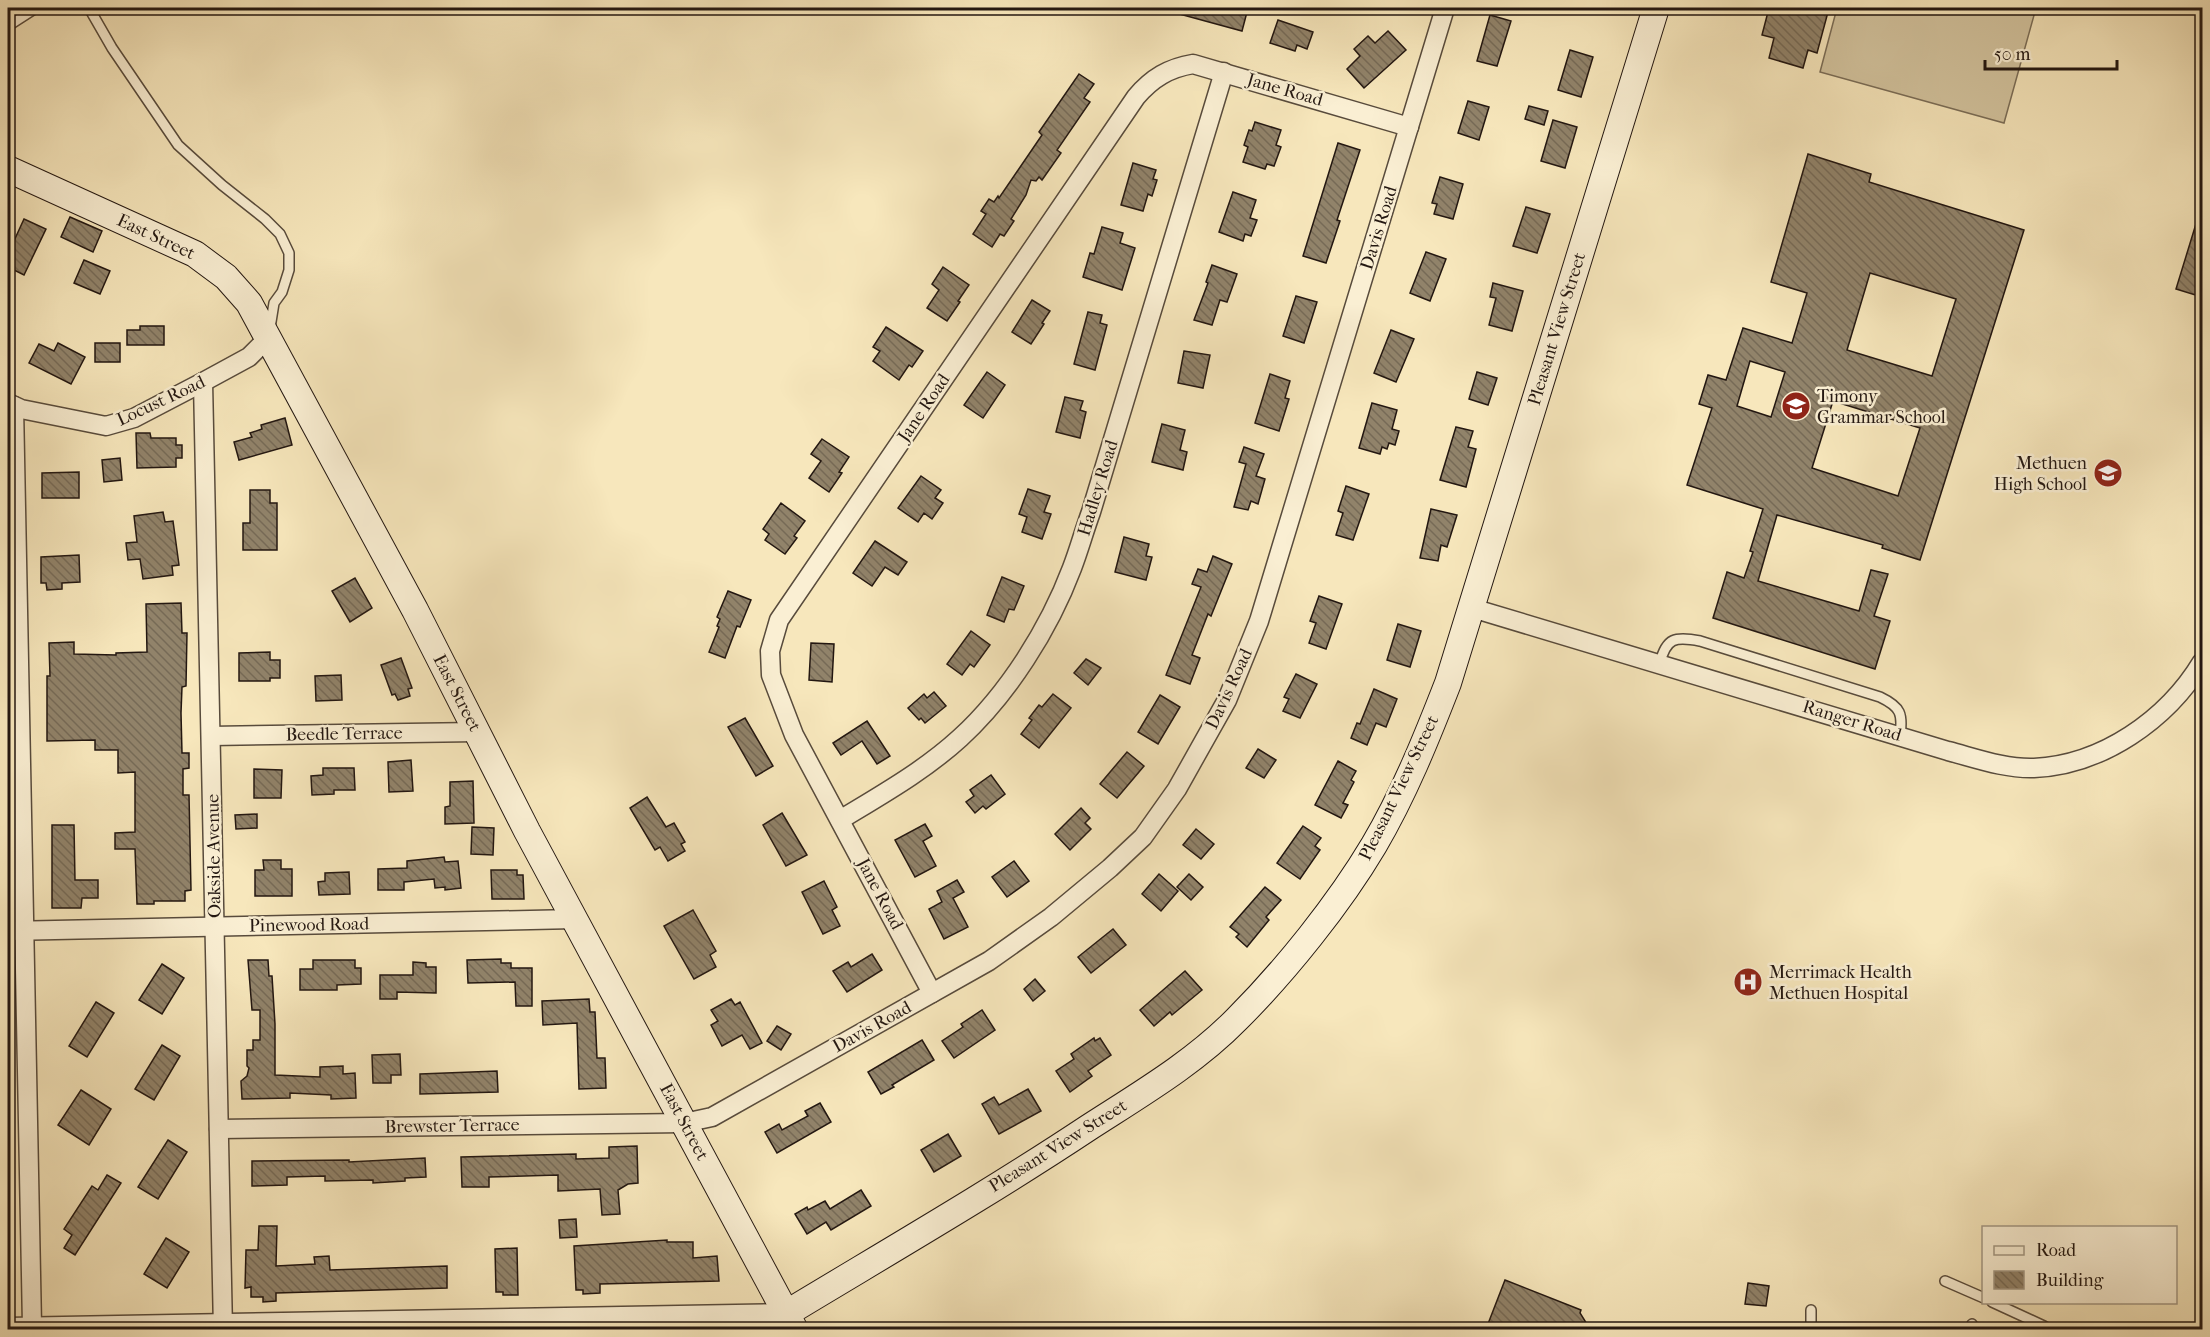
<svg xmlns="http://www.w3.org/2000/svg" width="2210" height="1337" viewBox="0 0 2210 1337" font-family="'IM FELL French Canon',serif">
<defs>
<pattern id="building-back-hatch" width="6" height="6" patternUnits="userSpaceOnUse" patternTransform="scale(1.5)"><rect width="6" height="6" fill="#91836a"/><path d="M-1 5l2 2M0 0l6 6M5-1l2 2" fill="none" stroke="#766a56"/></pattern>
</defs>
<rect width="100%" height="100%" fill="#f7e7bc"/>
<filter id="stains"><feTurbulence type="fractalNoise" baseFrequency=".00333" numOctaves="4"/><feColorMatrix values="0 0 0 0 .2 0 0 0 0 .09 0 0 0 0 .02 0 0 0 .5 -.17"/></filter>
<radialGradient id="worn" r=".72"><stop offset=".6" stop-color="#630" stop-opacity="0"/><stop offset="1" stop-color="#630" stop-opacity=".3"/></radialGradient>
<path fill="#d3c49f" stroke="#7b6e58" stroke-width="1.5" d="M1837,8H2036L2004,123L1820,72Z"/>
<g fill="url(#building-back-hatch)" stroke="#231711" stroke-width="1.5" fill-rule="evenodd">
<path d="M1173,8H1231L1247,12L1242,31L1172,12Z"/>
<path d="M1769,8H1819L1818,9L1828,12L1817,53L1808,50L1803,68L1769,58L1774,38L1762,35Z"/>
<path d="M1490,15L1511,21L1497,66L1477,61Z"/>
<path d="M1278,20L1313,32L1307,49L1297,45L1295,51L1270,43Z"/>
<path d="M1388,31L1406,50L1364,88L1347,69L1360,56L1354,49L1368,36L1375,43Z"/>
<path d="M1570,50L1593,57L1581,97L1558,90Z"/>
<path d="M1079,74L1094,84L1084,98L1090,102L1057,150L1061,153L1042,180L1039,177L1036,181L1031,180L1026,195L1011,219L1014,221L1004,236L1000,234L992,247L973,234L986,214L981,211L989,199L994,202L998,196L999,198L1042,135L1039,132Z"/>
<path d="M1468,101L1489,107L1479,140L1458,133Z"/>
<path d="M1529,106L1548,111L1544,125L1525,119Z"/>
<path d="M1553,120L1577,127L1565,168L1541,161Z"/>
<path d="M1255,122L1281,130L1276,145L1281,147L1274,166L1267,164L1265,169L1243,162L1248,147L1244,145L1249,130L1252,131Z"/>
<path d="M1338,143L1360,150L1337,220L1340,221L1326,263L1303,256Z"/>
<path d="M1808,154L1871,174L1869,182L2024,230L1920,560L1882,548L1883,545L1777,515L1758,581L1859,611L1871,570L1888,574L1874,616L1890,621L1875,669L1713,618L1727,572L1744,578L1753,552L1750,551L1763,509L1687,485L1712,408L1699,404L1708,375L1726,380L1743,328L1792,343L1807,293L1771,282ZM1870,273L1956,299L1932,376L1847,350ZM1750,361L1785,372L1771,417L1737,406ZM1833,401L1920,428L1898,496L1812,468Z"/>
<path d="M1133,163L1156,170L1153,179L1157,180L1152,196L1148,194L1143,211L1121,205Z"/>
<path d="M1440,177L1463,184L1453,219L1434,214L1437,204L1432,203Z"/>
<path d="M1233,192L1256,200L1250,218L1257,220L1251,236L1245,234L1243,241L1219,232Z"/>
<path d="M1526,207L1550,214L1537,253L1513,246Z"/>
<path d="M2199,214L2202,215V297L2176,289Z"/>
<path d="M70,217L102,231L93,252L61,237Z"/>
<path d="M24,219L46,229L24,275L8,267V254Z"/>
<path d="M1102,227L1123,233L1120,243L1135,248L1122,290L1083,277L1090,253L1094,254Z"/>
<path d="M1426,252L1446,259L1430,301L1410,293Z"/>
<path d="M84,260L110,271L100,294L74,283Z"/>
<path d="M1212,265L1237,274L1227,302L1220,300L1212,325L1194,320L1208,283L1206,282Z"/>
<path d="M943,267L969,285L958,301L960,302L947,321L927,308L939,290L932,284Z"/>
<path d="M1493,283L1523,291L1512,331L1489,325L1496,298L1490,297Z"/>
<path d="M1296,296L1317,302L1304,343L1283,336Z"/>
<path d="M1032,300L1050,311L1042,323L1044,324L1031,344L1012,332Z"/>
<path d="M1088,312L1102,315L1100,323L1107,325L1095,370L1074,364Z"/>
<path d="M140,326H164V345H127V330H140Z"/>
<path d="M886,327L923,351L912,367L909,365L899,380L873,361L880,351L873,347Z"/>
<path d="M1391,330L1414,339L1396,382L1374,373Z"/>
<path d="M58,343L85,357L71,384L29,363L39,344L54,351Z"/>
<rect x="95" y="343" width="25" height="19"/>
<path d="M1184,351L1210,355L1203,388L1178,383Z"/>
<path d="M987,372L1005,385L983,418L964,405Z"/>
<path d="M1477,372L1497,378L1488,405L1469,399Z"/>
<path d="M1270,374L1290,381L1285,398L1289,399L1279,431L1255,423Z"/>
<path d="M1065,397L1083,401L1080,410L1086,412L1080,438L1056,432Z"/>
<path d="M1372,403L1397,410L1392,429L1399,431L1395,445L1389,443L1387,449L1382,447L1380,454L1359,448Z"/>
<path d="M285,418L292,445L239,460L234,442L252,437L250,433L262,429L261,425Z"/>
<path d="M1162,424L1185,430L1180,450L1187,452L1183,470L1152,462Z"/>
<path d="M1456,427L1473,431L1468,447L1476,449L1466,487L1440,480Z"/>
<path d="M136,433H150L151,438H176V445H182V458H176V467L137,468Z"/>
<path d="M822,439L849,457L839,472L842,473L829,492L809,478L821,461L811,454Z"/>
<path d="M1244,447L1264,454L1256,476L1265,479L1258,504L1251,501L1248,510L1234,507L1246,464L1239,462Z"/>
<path d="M120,458L122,480L104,482L102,460Z"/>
<path d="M79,472V498H42V473Z"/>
<path d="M921,476L941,490L935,498L943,503L932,519L924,513L918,522L898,508Z"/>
<path d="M1346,486L1369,494L1353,540L1336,535L1343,513L1338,511Z"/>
<path d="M1028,489L1050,496L1044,512L1051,514L1042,539L1022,532L1027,517L1019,514Z"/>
<path d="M250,490H270V503H277V550H243V523H250Z"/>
<path d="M781,503L805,521L794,536L797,538L785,554L765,540L769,534L763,529Z"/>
<path d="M1431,509L1457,515L1447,547L1441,545L1438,561L1420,558Z"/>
<path d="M163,512L165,522L173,521L179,565L172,566L173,575L143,579L140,559L128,560L126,543L137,542L134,516Z"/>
<path d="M1124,537L1149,544L1146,556L1152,557L1146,580L1115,572Z"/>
<path d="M875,541L907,562L898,575L885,567L872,586L853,573Z"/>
<path d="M79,555L80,582L62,583V589L47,590L46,583H41V557Z"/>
<path d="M1213,556L1232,564L1211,616L1208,614L1192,655L1200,658L1190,684L1166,675L1201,587L1192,584L1198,569L1207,572Z"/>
<path d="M1002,577L1024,586L1014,610L1009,609L1004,622L987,615Z"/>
<path d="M355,578L372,608L350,622L332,591Z"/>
<path d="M728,591L751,600L740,627L737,626L725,658L709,652L719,627L717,626L720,619L717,617Z"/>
<path d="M1319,596L1342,604L1326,649L1309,643L1316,623L1310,621Z"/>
<path d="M181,603L182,633H187L186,686L182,687L181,713L182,753H189V768L183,769V795H189L191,890L185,891V901H154V904H137L135,849H115V833L135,832V772L118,773V750H95V740L47,741V676H50L49,643L74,642V654L116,655V653L147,652L146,604Z"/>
<path d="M1398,624L1421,631L1410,667L1387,660Z"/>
<path d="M971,631L990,645L974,667L970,664L962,675L947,664Z"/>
<path d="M811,643L834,644L832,682L809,680Z"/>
<path d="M270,652V660H280V678H270V681H239V653Z"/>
<path d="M401,658L412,688L408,689L410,696L398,700L395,694L392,695L381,665Z"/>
<path d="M1086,659L1101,668L1088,685L1074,673Z"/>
<path d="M1296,674L1317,684L1300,718L1283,711L1289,699L1284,697Z"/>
<path d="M341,675L342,700L316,701L315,676Z"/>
<path d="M1374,689L1397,699L1386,727L1376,723L1367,745L1351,738L1357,723L1360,724Z"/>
<path d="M934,692L946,706L925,723L921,718L919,720L908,708L924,694L927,698Z"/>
<path d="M1053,694L1071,708L1039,748L1021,734L1032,720L1029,718L1039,705L1042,707Z"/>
<path d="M1160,695L1180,707L1158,744L1138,732Z"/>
<path d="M745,718L773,766L756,776L728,727Z"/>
<path d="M867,721L890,756L877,764L862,741L841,755L833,743Z"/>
<path d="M1258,749L1276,760L1264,778L1246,768Z"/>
<path d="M1127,752L1144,766L1117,798L1100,784Z"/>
<path d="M411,760L413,791L389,792L388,762Z"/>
<path d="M1338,761L1356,771L1351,780L1354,782L1343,803L1348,805L1341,818L1315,805Z"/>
<path d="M323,768H354L355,790H334V794L312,795L311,776L323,775Z"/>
<path d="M254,769L282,770L281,798H254Z"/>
<path d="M991,775L1005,794L986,809L983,806L975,813L966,802L974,796L970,790Z"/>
<path d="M473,781L474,823L445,824V807L450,806V782Z"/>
<path d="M647,797L666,827L674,823L685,842L681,844L685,851L668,861L660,847L655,850L630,808Z"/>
<path d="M1081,808L1090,818L1085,823L1091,829L1070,850L1055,834Z"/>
<path d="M782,813L807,855L786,866L763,825Z"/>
<path d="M257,814V828L236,829L235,815Z"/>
<path d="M925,824L932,836L923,841L936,866L915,877L895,840Z"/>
<path d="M52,825H74L75,880H98V898H82L81,908H52Z"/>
<path d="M1303,826L1321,838L1315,846L1320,850L1300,879L1277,863Z"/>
<path d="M472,827L494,828L493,855L471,854Z"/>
<path d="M1196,829L1214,844L1201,859L1183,845Z"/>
<path d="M444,857L445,862L458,861L461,888L445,890V887L435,888L434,879L404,882V890H378V869L407,868V861Z"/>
<path d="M263,860H281V869H292V896H255V870H264Z"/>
<path d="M1014,861L1029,881L1007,897L992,877Z"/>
<path d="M491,870H517V875H523L524,899H492Z"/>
<path d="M349,872L350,894L319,895L318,882L325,881V873Z"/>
<path d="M1159,874L1178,891L1161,911L1142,894Z"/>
<path d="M1189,874L1203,887L1191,900L1177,887Z"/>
<path d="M957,880L964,892L953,898L968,927L944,939L929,909L942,902L937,891Z"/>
<path d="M824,881L837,907L832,910L840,926L823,934L802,892Z"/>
<path d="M1265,887L1281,900L1266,917L1269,920L1247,947L1236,937L1239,934L1230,927Z"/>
<path d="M693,910L716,951L710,955L716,967L694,979L664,926Z"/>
<path d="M1113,929L1126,945L1091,973L1078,957Z"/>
<path d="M872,954L882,970L847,992L833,971L848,962L851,967Z"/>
<path d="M501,959V963H511V968H532V1006H516L515,982L468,983L467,960Z"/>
<path d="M248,960H268L269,976H272L275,1024V1075L320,1077V1067L343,1066V1074L355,1073L356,1098L331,1099V1095L290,1093V1098L242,1099L241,1081L247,1076L249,1068L247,1066V1050H253V1040H260V1010H252Z"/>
<path d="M313,960H355V968H361V984L337,985V990H300V969H313Z"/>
<path d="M413,962L426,963V967H436V993L397,992V999H380V975H413Z"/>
<path d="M162,964L184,978L162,1014L139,1000Z"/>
<path d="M1185,971L1202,990L1172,1015L1170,1012L1154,1026L1140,1010Z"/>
<path d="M1035,979L1045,991L1033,1001L1024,989Z"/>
<path d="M589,999L590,1012H595L597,1058H605L606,1088L579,1089L577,1023L543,1025L542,1001Z"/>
<path d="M731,999L735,1005L740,1002L762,1043L750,1049L742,1035L722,1046L711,1025L718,1021L711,1010Z"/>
<path d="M96,1002L114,1013L87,1057L69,1046Z"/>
<path d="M982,1010L995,1030L954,1058L942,1041L963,1027L961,1024Z"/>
<path d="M777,1026L791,1034L781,1050L767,1041Z"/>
<path d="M1094,1038L1095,1041L1100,1038L1111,1055L1088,1071L1092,1076L1070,1092L1056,1071L1074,1059L1071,1054Z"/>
<path d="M922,1040L934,1060L892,1085L894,1087L881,1094L868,1072Z"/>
<path d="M162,1045L180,1056L154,1100L135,1089Z"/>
<path d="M400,1054L401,1075H391V1083H373L372,1055Z"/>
<path d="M497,1071L498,1092L420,1094V1074Z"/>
<path d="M1028,1089L1041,1111L999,1134L982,1104L994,1097L999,1105Z"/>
<path d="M81,1090L111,1109L89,1145L58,1125Z"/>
<path d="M820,1103L831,1122L777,1153L765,1132L779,1124L782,1130L808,1116L805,1111Z"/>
<path d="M948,1134L961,1156L934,1172L921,1150Z"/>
<path d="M168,1140L187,1152L158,1199L138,1187Z"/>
<path d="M637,1146L638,1183L628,1184L618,1190L620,1214L602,1215L600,1189L558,1191V1175L489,1177V1187H462L461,1157L576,1154V1159L609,1158V1147Z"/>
<path d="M425,1158L426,1177L405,1178V1181L373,1183V1180L325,1181V1176L287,1177V1185L252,1186V1161L349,1160V1162Z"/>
<path d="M107,1175L121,1183L75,1255L64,1248L72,1235L64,1229L92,1186L98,1190Z"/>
<path d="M861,1190L871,1206L831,1230L826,1222L807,1234L795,1214L807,1207L808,1210L825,1201L830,1209Z"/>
<path d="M576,1219L577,1237L560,1238L559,1220Z"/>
<path d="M259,1226H277L276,1266L315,1264L314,1257L329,1256L330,1270L447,1266V1288L276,1293V1301L263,1302V1297H251V1287L245,1288L246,1250H258Z"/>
<path d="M166,1238L189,1252L167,1288L144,1274Z"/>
<path d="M667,1240V1242H693V1258L717,1256L719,1281L600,1284V1293L583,1294V1290H576L574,1246Z"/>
<path d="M517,1248L518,1295H503V1292H496L495,1249Z"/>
<path d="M1505,1280L1581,1310L1580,1313L1590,1329H1486Z"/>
<path d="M1748,1283L1769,1286L1766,1306L1745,1304Z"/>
</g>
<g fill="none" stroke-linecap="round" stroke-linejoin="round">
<g stroke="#584b3c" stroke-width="12">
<g id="lane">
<path d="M89,8L112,48L178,145L222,185L265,219L280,234L289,253V270L282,292L274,303L270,328"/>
<path d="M8,26L36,8"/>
<path d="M1660,663C1666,638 1675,636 1700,641L1880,697C1901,707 1903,714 1900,736"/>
<path d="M1945,1281L1984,1298"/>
<path d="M1992,1302L2044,1326"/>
<path d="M1811,1330V1310"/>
<path d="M1970,1330L1972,1324"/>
</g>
</g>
<g stroke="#584b3c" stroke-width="21">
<g id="street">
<path d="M203,382L223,1330"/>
<path d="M8,403L21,409L106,426L134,418L203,382L249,357L268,338"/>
<path d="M14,406L32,1326"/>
<path d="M1472,608L1948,751C1975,758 2005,769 2034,768C2102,765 2167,720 2202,662"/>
<path d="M211,736L477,732"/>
<path d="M840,820C881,795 924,771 960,738C1008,694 1049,629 1072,568C1079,550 1084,531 1091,512L1224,72"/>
<path d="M8,931L575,919"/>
<path d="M932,993L794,735L771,675L770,651L779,620L1136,97C1152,78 1169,68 1193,64L1409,127"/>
<path d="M219,1129L684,1123L712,1117L989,961L1051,917L1110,868L1143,837L1177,789L1227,700L1259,621L1445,8"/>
<path d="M8,1327L787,1313"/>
</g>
</g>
<g stroke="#231711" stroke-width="28">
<g id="secondary">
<path d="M8,169L195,254L226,277L249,303L415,610L527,831L795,1330"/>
<path d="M787,1313C888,1252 990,1193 1088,1128C1139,1095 1194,1063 1237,1019C1285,971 1339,904 1374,845C1404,794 1427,737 1448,683L1656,8"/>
</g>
</g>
<use href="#lane" stroke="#faefd3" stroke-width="9"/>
<use href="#street" stroke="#faefd3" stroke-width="18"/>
<use href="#secondary" stroke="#faefd3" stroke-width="26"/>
</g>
<defs>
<g id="school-disc" transform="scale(1.5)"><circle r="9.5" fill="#8f2418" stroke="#faefd3"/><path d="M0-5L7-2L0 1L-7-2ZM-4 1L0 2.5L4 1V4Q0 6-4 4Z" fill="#fff"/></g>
<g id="hospital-disc" transform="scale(1.5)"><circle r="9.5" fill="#8f2418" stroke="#faefd3"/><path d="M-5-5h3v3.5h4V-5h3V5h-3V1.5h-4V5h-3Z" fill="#fff"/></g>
</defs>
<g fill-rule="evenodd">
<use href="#school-disc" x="1796" y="406"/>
<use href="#school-disc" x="2108" y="473"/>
<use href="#hospital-disc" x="1748" y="982"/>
</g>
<g text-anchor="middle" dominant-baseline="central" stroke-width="5" stroke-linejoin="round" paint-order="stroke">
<g font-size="18" fill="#231711" stroke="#faefd3">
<text transform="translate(1285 90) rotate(16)">Jane Road</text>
<text transform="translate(1379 228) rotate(-73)">Davis Road</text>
<text transform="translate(156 237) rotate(25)">East Street</text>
<text transform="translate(1557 329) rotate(-73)">Pleasant View Street</text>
<text transform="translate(161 401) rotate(-25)">Locust Road</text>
<text transform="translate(924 408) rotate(-56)">Jane Road</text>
<text transform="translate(1098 488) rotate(-73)">Hadley Road</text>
<text transform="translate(1229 689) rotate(-65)">Davis Road</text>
<text transform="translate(457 693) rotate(63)">East Street</text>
<text transform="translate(1852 721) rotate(17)">Ranger Road</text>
<text transform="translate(344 734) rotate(-1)">Beedle Terrace</text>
<text transform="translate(1399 788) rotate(-64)">Pleasant View Street</text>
<text transform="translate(214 856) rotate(-91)">Oakside Avenue</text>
<text transform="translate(880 894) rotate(62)">Jane Road</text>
<text transform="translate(309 925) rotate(-1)">Pinewood Road</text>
<text transform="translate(872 1027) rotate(-29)">Davis Road</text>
<text transform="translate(684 1122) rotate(62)">East Street</text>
<text transform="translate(452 1126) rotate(-1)">Brewster Terrace</text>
<text transform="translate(1058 1146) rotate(-32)">Pleasant View Street</text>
</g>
<g font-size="18" fill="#231711" stroke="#faefd3" text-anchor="start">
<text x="1817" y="396">Timony<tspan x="1817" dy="21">Grammar School</tspan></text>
<text x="2087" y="463" text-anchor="end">Methuen<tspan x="2087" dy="21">High School</tspan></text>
<text x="1769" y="972">Merrimack Health<tspan x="1769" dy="21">Methuen Hospital</tspan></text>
</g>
</g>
<rect width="2210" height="1337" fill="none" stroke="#f7e7bc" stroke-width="30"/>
<rect x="9" y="9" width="2192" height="1319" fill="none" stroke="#231711" stroke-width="3"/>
<rect x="15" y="15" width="2180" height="1307" fill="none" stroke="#231711" stroke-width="1.5"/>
<rect x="1982" y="1226" width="195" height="78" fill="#faefd3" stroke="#a49985" stroke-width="1.5"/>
<rect x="1994" y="1246" width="30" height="9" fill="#faefd3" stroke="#a49985" stroke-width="1.5"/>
<text x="2036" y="1256" font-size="18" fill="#231711">Road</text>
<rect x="1994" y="1271" width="30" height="18" fill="url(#building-back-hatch)" stroke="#a49985" stroke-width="1.5"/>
<text x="2036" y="1286" font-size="18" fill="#231711">Building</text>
<path d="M1985 60v9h132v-9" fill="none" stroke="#231711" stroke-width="3"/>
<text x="1994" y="60" font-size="18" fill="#231711" stroke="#faefd3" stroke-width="4.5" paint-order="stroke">50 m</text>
<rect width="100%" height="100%" filter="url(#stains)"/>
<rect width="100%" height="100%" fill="url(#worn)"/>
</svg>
